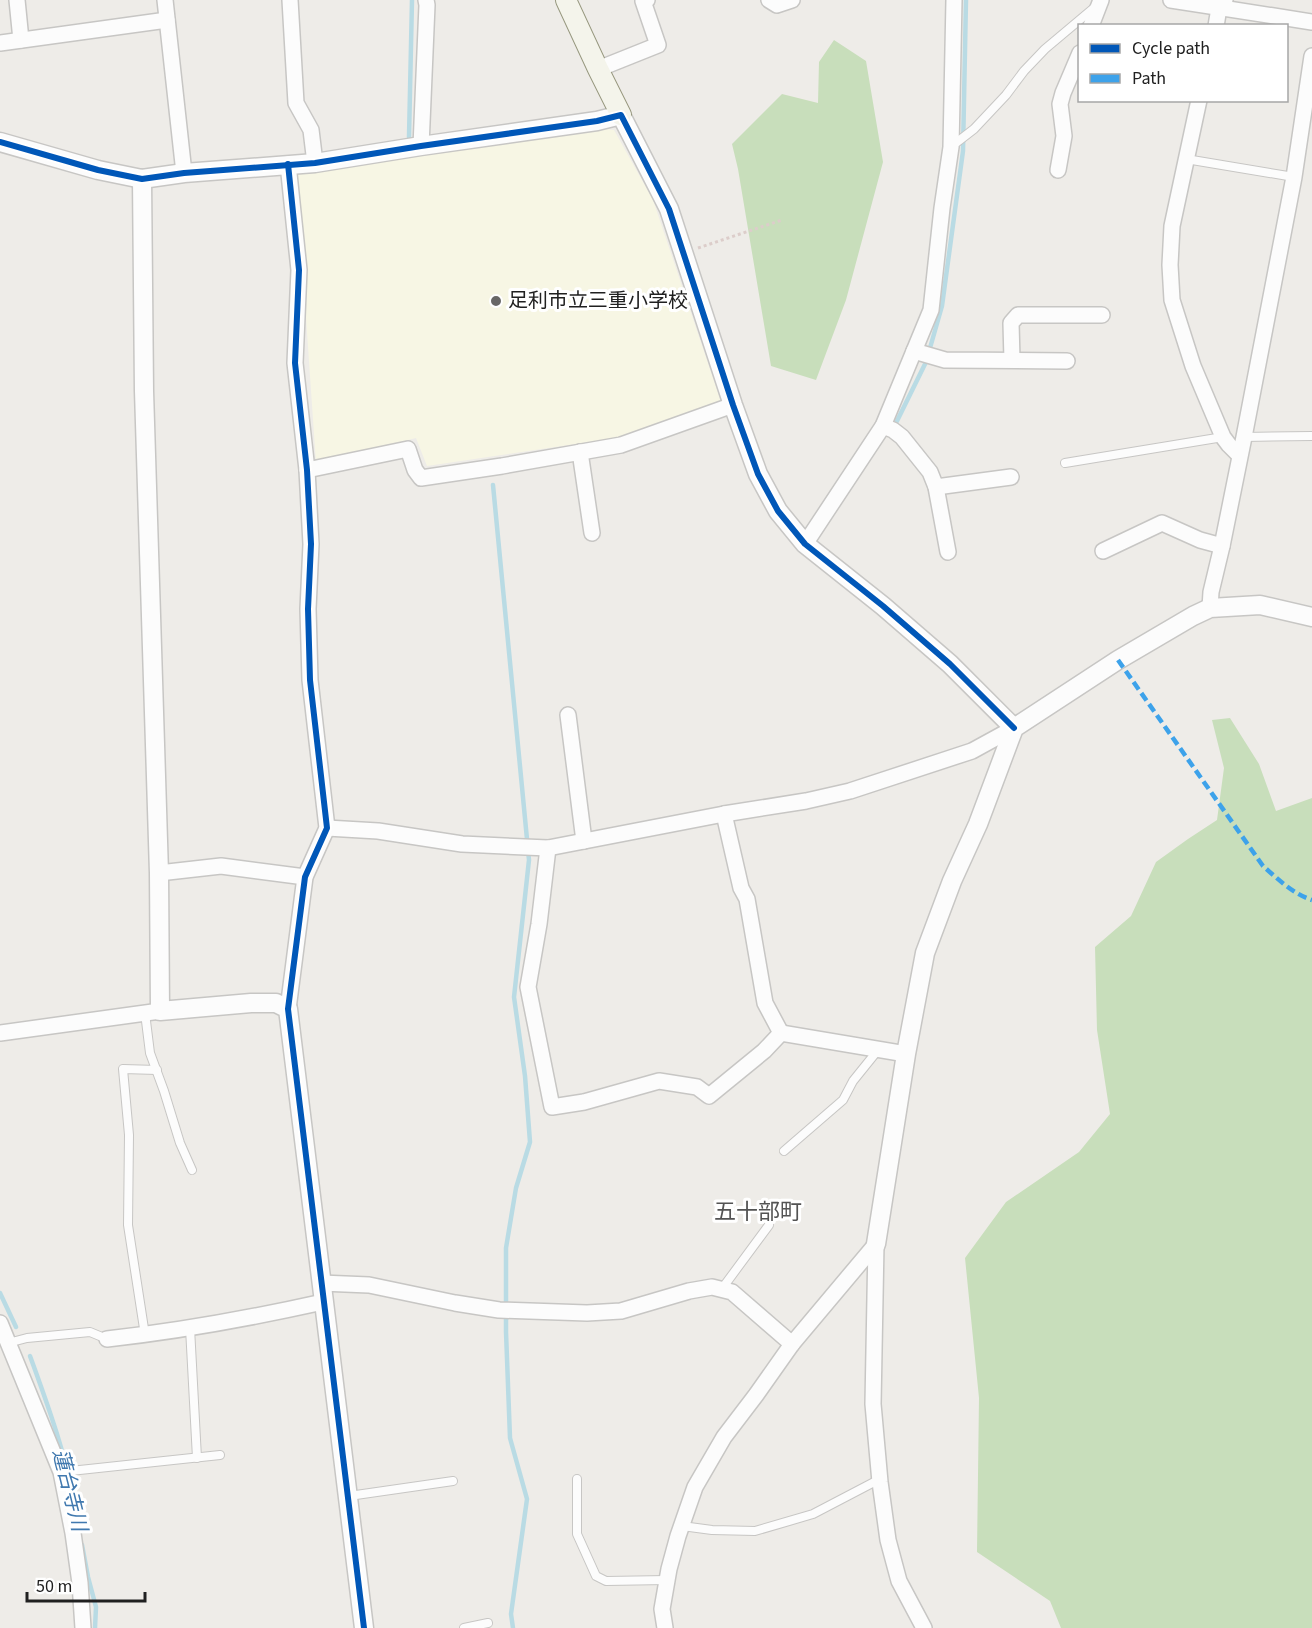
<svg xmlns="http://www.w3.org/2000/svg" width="1312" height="1628" viewBox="0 0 1312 1628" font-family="'Source Sans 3','Noto Sans JP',sans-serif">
<rect width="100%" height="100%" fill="#eeece8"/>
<path fill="#f7f6e4" d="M596,128L614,130L653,200L721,402L623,437L427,466L416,438L316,463L296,172H320Z"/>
<g fill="#c8debb">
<path d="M834,40L866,61L883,162L846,300L816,380L771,366L738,169L732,144L782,94L818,103L819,62Z"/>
<path d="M1230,718L1259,764L1276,811L1312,798V1628H1061L1050,1601L977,1552L979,1398L965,1258L1006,1202L1079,1152L1110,1114L1097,1030L1095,947L1131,916L1156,862L1188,839L1217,820L1224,768L1212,720Z"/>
</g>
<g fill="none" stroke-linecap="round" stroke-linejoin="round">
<g stroke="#b9dbe4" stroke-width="4.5">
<path d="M409,137L412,0"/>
<path d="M897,421L926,362L942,306L963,151L966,0"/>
<path d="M493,485L529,860L514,997L525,1076L530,1142L516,1188L506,1248V1332L510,1438L527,1499L511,1614L513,1628"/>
<path d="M0,1293L16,1327"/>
<path d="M30,1356C49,1408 67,1459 77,1513"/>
<path d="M82,1545L88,1577L96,1607L95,1628"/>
</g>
<g stroke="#c7c6c4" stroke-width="10">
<g id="service">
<path d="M952,146L974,129L1006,95L1024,71L1045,49L1095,7"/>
<path d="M1186,159L1294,177"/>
<path d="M1244,437L1312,436"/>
<path d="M1065,463L1223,437"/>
<path d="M145,1013L150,1053L164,1091L180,1143L192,1170"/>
<path d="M784,1151L843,1100L853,1081L878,1050"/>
<path d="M721,1290L769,1225"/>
<path d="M190,1328L197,1458"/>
<path d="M145,1335L128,1225L129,1135L123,1069L157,1070"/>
<path d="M8,1343L27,1338L90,1332L107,1339"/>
<path d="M61,1472L220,1455"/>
<path d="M577,1479V1534L596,1576L606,1581L667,1580"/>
<path d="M349,1496L453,1481"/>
<path d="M682,1526L712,1530L755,1531L813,1514L880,1479"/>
<path d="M464,1628L488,1623"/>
</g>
</g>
<g stroke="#c7c6c4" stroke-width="18">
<g id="minor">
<path d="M17,0L21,40"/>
<path d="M165,0L184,173"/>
<path d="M290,0L296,103L311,130L315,163"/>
<path d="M769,0L777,5L792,0"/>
<path d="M1171,0L1312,22"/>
<path d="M1091,26L1101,0"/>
<path d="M1216,26L1219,8L1225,0"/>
<path d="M0,43L167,20"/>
<path d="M598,69L658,45L643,1L647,0"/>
<path d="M1199,100L1172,226L1170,265L1172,300L1193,366L1223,437L1229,445L1239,455"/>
<path d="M421,146L427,5L426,0"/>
<path d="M288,164L299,270L295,363L307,470L311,544L308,609L310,680L327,828L305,877L288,1009"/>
<path d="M1058,170L1064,136L1060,104L1063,93L1080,53"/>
<path d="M914,351L945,360L1067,361"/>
<path d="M1012,360L1011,323L1018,315H1102"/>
<path d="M883,426L893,430L902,437L930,472L936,487L948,552"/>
<path d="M580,452L592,533"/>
<path d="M307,470L408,449L415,470L421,478L502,466L621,445L733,405"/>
<path d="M936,487L1011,477"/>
<path d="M805,544L883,426L931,310L942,208L951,147L954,0"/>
<path d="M1103,551L1162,523L1200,540L1222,546"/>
<path d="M1210,608L1211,592L1222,546L1244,437L1294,177L1312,56"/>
<path d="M568,715L584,841"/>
<path d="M724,814L741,888L747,899L765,1003L781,1033"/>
<path d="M327,828L378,831L462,844L548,848L724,814L806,801L850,791L972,751L1014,728"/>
<path d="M548,848L539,924L528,987L552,1107L584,1102L659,1081L697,1087L709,1096L764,1051L781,1033"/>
<path d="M159,873L221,866L305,877"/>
<path d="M0,1033L160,1011"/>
<path d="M781,1033L906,1054"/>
<path d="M876,1244L873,1404L880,1482L888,1540L899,1581L924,1628"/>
<path d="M321,1283L369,1285L455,1303L499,1310L587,1313L621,1311L689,1291L712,1287L732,1292L792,1344"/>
<path d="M0,1323L61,1472L73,1533L80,1583L83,1628"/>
<path d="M107,1339C180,1331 251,1318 323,1302"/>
<path d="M665,1628L662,1609L669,1569L678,1536L695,1487L724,1437L756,1395L792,1344L876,1244"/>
</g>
</g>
<g stroke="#c7c6c4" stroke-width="21">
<g id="tertiary">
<path d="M0,142L98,170L142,179L184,173L315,163L421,146L597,121L621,115L669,209L733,405L758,474L778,511L805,544L883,606L950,664L1014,728"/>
<path d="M142,179L144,391L159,873L160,1011L251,1003H276L288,1009L364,1628"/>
<path d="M876,1244L906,1054L925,953L952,881L978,824L1014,728L1118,660L1193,616L1210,608L1260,605L1312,617"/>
</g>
</g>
<g stroke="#97987f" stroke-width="22">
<path id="secondary" d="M566,0L598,69L621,115"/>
</g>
<path stroke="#dccdca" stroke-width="3" stroke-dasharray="3 3" stroke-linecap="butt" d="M698,248L782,220"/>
<use href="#service" stroke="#fcfcfc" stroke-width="8"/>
<use href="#minor" stroke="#fcfcfc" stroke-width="15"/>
<use href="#tertiary" stroke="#fcfcfc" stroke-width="18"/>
<use href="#secondary" stroke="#f4f4eb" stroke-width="20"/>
<path stroke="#3da2ea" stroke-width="4.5" stroke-dasharray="9 4.5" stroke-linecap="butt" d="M1118,660L1263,866C1278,879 1293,894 1312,900"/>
<g stroke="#fff" stroke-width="10">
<g id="cycleway">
<path d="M0,142L98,170L142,179L184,173L315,163L421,146L597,121L621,115L669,209L733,405L758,474L778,511L805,544L883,606L950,664L1014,728"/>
<path d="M288,164L299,270L295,363L307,470L311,544L308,609L310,680L327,828L305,877L288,1009L364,1628"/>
</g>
</g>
<use href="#cycleway" stroke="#0057b8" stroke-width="6"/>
</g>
<circle fill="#686766" stroke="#fff" stroke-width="2" cx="496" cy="301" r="6"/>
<g text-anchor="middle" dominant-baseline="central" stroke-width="6" stroke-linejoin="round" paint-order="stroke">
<g font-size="20" fill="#202020" stroke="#fff" text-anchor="start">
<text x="508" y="301">足利市立三重小学校</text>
</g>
<g font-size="21" font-style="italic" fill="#4179af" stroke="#fff">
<text transform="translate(70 1490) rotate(76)">蓮台寺川</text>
</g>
<g font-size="22" fill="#535353" stroke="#fff">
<text x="758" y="1212">五十部町</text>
</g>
</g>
<rect x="1078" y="24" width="210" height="78" fill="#ffffff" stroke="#a6a6a6" stroke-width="1.5"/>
<rect x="1090" y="44" width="30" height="9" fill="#0057b8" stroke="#a6a6a6" stroke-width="1.5"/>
<text x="1132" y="54" font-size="18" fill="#202020">Cycle path</text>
<rect x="1090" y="74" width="30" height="9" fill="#3da2ea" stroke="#a6a6a6" stroke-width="1.5"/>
<text x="1132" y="84" font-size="18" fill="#202020">Path</text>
<path d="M27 1592v9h118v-9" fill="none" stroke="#202020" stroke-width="3"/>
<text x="36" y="1592" font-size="18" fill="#202020" stroke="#ffffff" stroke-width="4.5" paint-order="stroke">50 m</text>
</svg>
